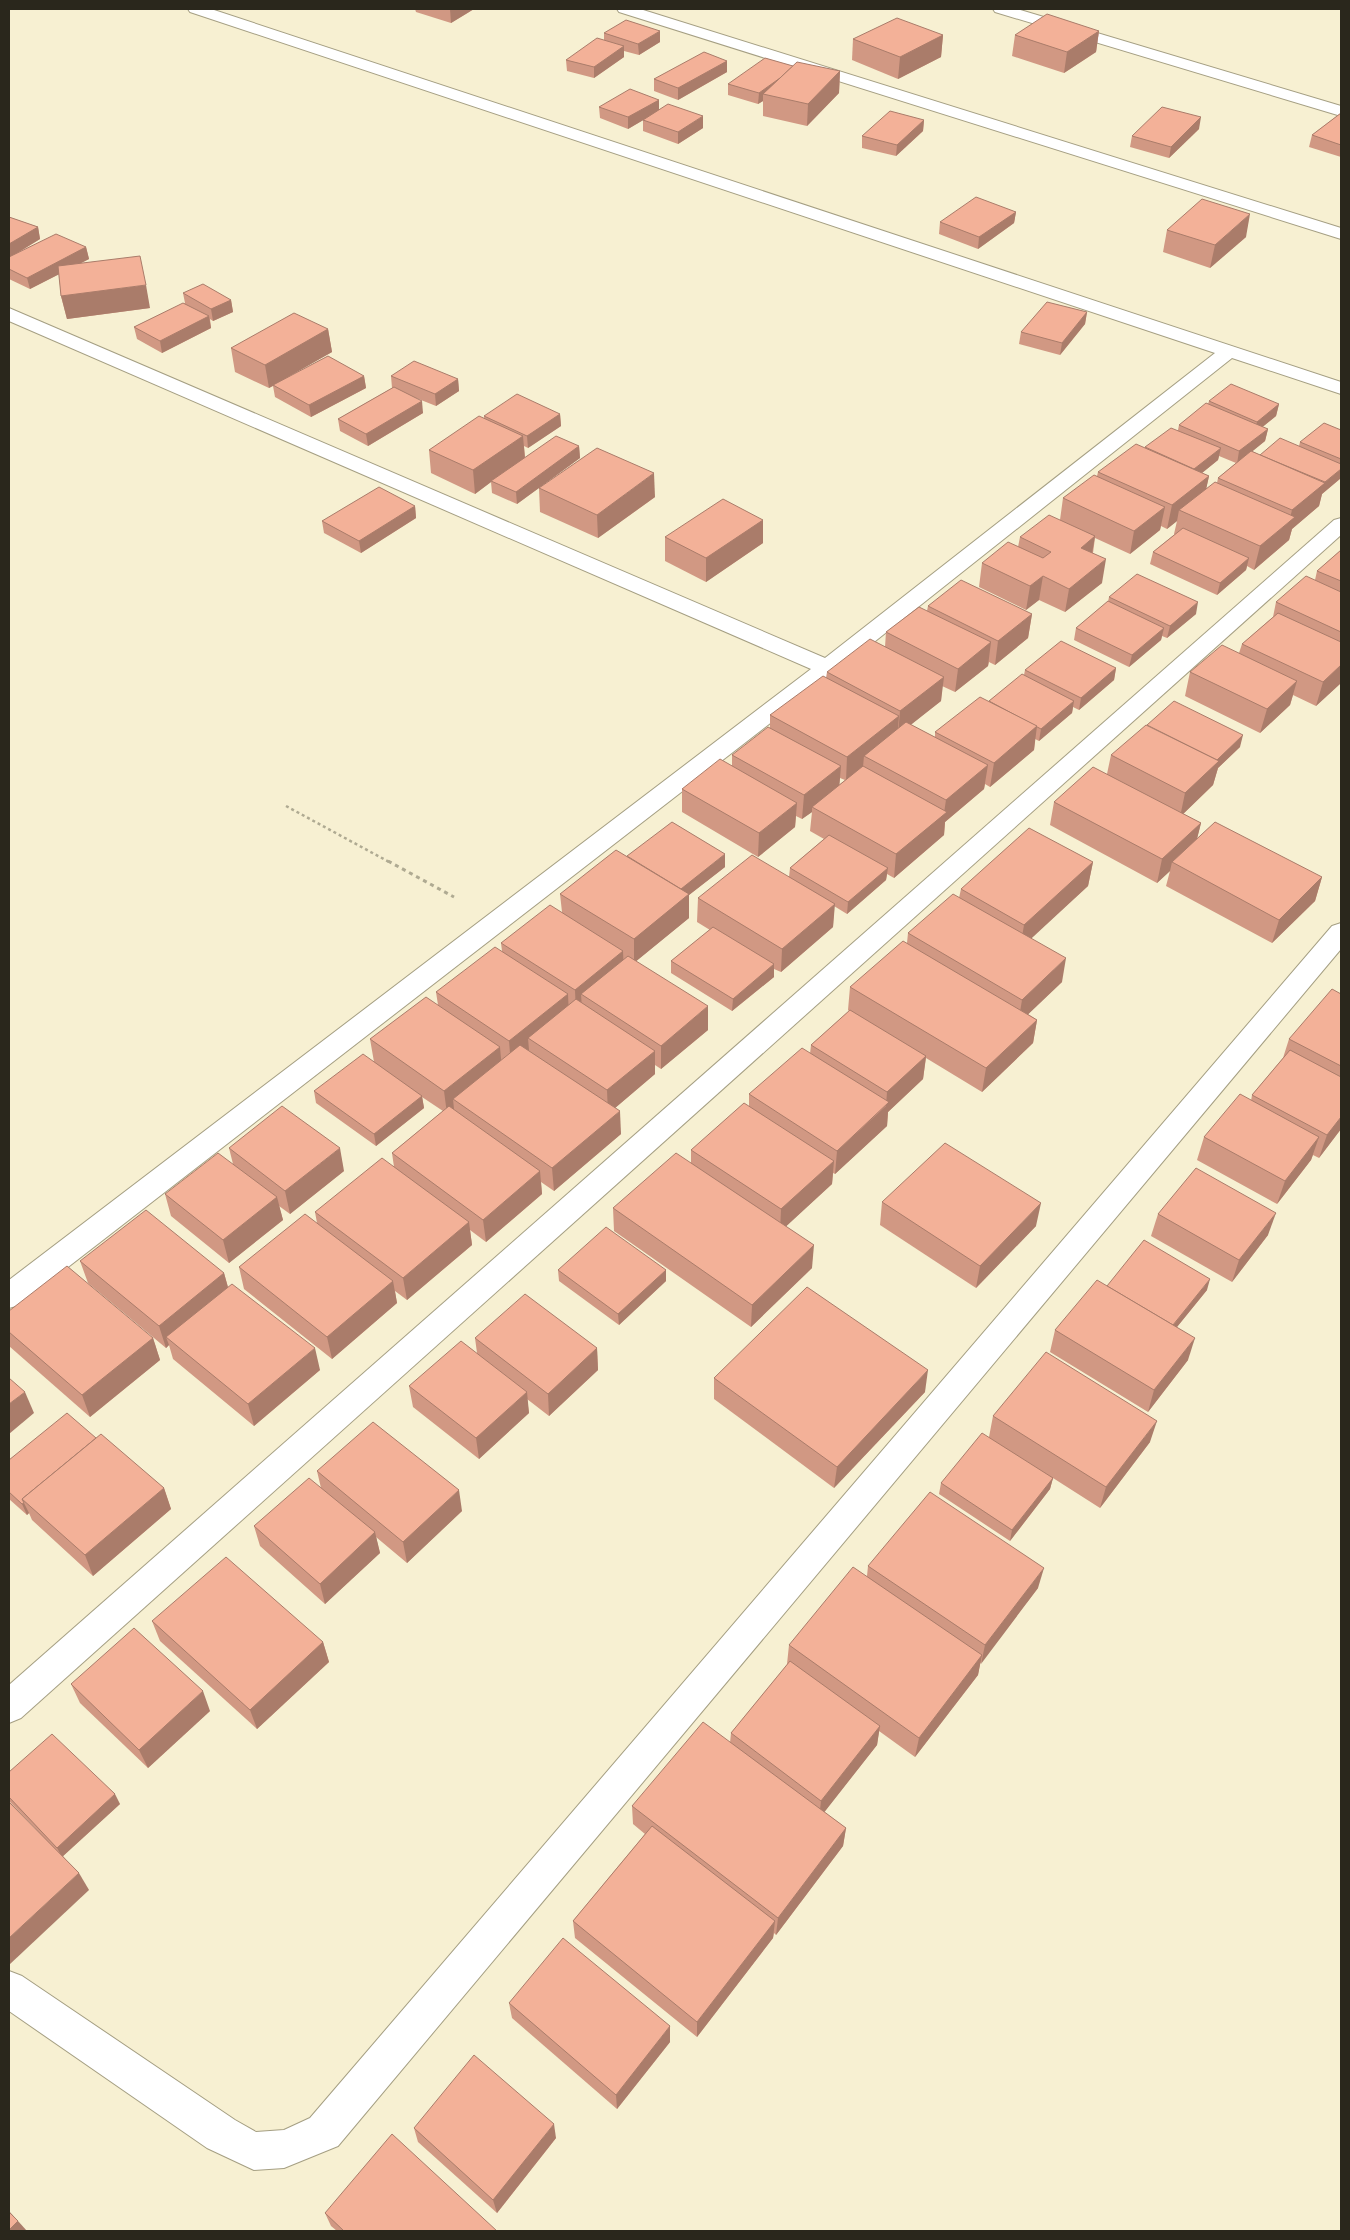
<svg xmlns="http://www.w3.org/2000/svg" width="1350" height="2240" viewBox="0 0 1350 2240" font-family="Jost,sans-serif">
<rect width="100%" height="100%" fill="#f7f0d2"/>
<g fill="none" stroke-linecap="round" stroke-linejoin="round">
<g stroke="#a59f83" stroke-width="2">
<g id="minor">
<path d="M188,9H211L1341,382V394L1232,358L835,673L19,1305L9,1308V1280L811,669L9,321V308L825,658L1215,353L190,12Z"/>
<path d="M617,9H640L1341,228V239L619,12Z"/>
<path d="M993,9H1017L1341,106V116L995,12Z"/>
<path d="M1341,518V535L21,1718L9,1723V1685L1334,520Z"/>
<path d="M1341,923V949L338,2146L284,2168L254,2170L207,2148L9,2011V1971L22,1976L235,2120L256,2132L284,2130L310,2118L1332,926Z"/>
</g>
</g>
<path stroke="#afaa92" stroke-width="2.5" stroke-dasharray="3 3" stroke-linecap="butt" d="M286,806L391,863"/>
<path stroke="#afaa92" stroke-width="3" stroke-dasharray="4 4" stroke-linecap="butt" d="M388,861L454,897"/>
<use href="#minor" fill="#fff" fill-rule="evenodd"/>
</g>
<g fill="#d19883" fill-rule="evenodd">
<path d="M415,9H474L451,23L416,12Z"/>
<path d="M1099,31L1096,52L1064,73L1012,56L1015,35Z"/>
<path d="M604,33L660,42L639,55L624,51V57L594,78L567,71L566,60L604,40Z"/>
<path d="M943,35L941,57L898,79L852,60L853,39Z"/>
<path d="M727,61V72L678,100L654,91V79Z"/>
<path d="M793,66L840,71L839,93L807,126L763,116V101L758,104L728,95V84Z"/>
<path d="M659,100V110L703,128L678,144L643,131V120L628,129L600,118L599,107Z"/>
<path d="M1341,113V157L1309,147L1312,135Z"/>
<path d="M924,120L923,131L896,156L862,148V136Z"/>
<path d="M1199,129L1169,158L1130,147L1132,136Z"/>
<path d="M1016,212L1014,223L978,249L939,234L940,222Z"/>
<path d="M9,217L38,227L40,239L16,254L86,247L89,259L81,263L150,308L67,319L61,296L59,274L30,289L9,279Z"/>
<path d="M1167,230L1246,237L1210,268L1163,252Z"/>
<path d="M183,293L231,300L233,312L213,321L210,319L211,328L162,353L137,339L134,327L185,303Z"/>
<path d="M1087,312L1085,324L1060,355L1019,344L1021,332Z"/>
<path d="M328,329L332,352L289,376H364L366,388L311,417L275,397L273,386L269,388L235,372L231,348Z"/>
<path d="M391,376L458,379L459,391L436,406L416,398L423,413L368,446L340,431L338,419L392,388Z"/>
<path d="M1209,401L1279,404L1276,416L1262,427L1268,429L1265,441L1252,451L1260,455L1299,446L1300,442L1341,430V478L1322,494L1319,506L1292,529L1289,540L1254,570L1247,566L1246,570L1217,595L1150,564L1153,552L1175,534H1174L1177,521L1167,529L1161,526L1160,530L1130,554L1095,538L1093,553L1102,583L1065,612L1039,600L1026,610L979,587L982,563L1018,547L1020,537L1060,520L1063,498L1097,476L1098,472L1178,430L1179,425L1208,404ZM1219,456L1236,463L1218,478L1217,483L1206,489L1209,476L1202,473L1218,460Z"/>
<path d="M560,414L561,426L528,448L524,446L525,458L579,446L580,458L517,504L492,493L491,482L475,494L431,473L429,450L484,418V416Z"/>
<path d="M539,488L655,497L598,538L540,512Z"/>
<path d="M415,506L416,518L361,553L324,533L322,521Z"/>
<path d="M763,520V543L706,582L665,561V537Z"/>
<path d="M1341,550V683L1316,706L1293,695L1290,705L1260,733L1185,696L1190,672L1239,653L1242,644L1273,617L1276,602L1315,580L1317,571Z"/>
<path d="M1109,597L1196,614L1167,638L1162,636L1161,640L1129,667L1074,640L1076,628L1108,602Z"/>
<path d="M928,606L1032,614L1028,638L995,665L989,662L988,666L955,692L942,686L941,701L910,725L935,737V732L989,701L1024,675L1025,670L1116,668L1114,680L1079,710L1073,707L1072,713L1039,741L1035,739L1034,750L990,787L985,784L984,789L945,822L944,835L894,878L887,874L886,880L847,914L834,906L833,927L781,972L774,969V977L732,1011L671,973V961L710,930L697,922L698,898L789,877L790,868L824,839L810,831L812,812L802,819L796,816L795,827L758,857L682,812V789L732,766V755L770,728V715L826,678L827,672L885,647L886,632L927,611ZM840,778L845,780L839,785Z"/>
<path d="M1240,747L1218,768L1213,785L1183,814L1201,823L1197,838L1322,877L1315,901L1272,943L1166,886L1170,871L1157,883L1050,825L1054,802L1107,774L1111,755Z"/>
<path d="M627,856L725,867L689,895V918L636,961L708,1030L661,1069L655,1065V1074L615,1108L621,1134L554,1191L541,1182L542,1194L486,1242L470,1230L472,1245L407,1300L395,1291L397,1303L332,1359L244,1289L239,1267L317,1223L315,1212L394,1167L392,1153L443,1111L422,1097L424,1108L376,1146L316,1103L314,1091L374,1062L370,1039L438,1005L436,992L502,951L501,943L562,912L560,894Z"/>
<path d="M1093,862L1088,886L1031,938L1062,982L1028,1014L1037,1020L1033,1043L982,1092L926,1058L923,1079L888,1112L887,1126L835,1174L833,1173L832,1184L786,1226L812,1268L751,1327L614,1231L613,1208L691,1163V1150L749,1106V1094L810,1054L811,1045L849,1011L848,1010L850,987L907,943L908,933L959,898L961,889Z"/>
<path d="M1341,994V1129L1319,1158L1313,1155L1311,1160L1277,1204L1197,1160L1204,1137L1251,1101L1252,1095L1283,1058L1289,1039Z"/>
<path d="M229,1148L344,1171L290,1214L279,1206L283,1220L229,1263L171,1216L165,1194L233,1164Z"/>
<path d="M882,1202L1036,1226L976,1288L880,1225Z"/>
<path d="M1158,1214L1268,1235L1232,1282L1151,1236Z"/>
<path d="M80,1261L224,1273L228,1287L320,1370L254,1426L173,1359L169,1345L166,1348L88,1283Z"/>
<path d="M558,1270H666V1281L619,1325L559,1281Z"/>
<path d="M1107,1286L1207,1290L1177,1327L1188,1360L1148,1412L1050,1352L1055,1330Z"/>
<path d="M9,1311L153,1338L160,1360L90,1417L9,1346Z"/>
<path d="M475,1338L597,1348L598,1370L549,1416L527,1399L529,1413L479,1459L413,1407L409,1386L477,1353Z"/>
<path d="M714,1378L925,1392L834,1488L714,1399Z"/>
<path d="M993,1416L1150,1442L1100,1508L1053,1478L1050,1489L1010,1541L939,1494L941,1483L989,1437Z"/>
<path d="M96,1438L164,1488L171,1509L93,1576L32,1520L29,1513L27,1515L9,1499V1460Z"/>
<path d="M317,1471L462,1511L407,1563L376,1537L380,1553L325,1604L260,1546L254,1526L321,1488Z"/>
<path d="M868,1566L1038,1588L980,1664L978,1675L915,1757L879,1731L877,1745L824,1812L846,1828L843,1846L776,1935L774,1933L773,1938L697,2037L575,1938L573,1921L645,1834L633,1824L632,1806L730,1743L731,1733L787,1665V1664L789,1645L867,1576Z"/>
<path d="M152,1621L323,1642L329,1662L257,1729L160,1641Z"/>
<path d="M71,1684L210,1711L148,1768L80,1703Z"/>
<path d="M9,1772L120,1804L63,1856L89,1890L34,1827L9,1801Z"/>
<path d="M509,2003L670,2042L617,2109L512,2018Z"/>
<path d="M414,2128L556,2138L497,2213L418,2142Z"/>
<path d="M325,2213L497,2231H337L331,2226Z"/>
</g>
<g fill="#aa7c6a">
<path d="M450,9H474L451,23Z"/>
<path d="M660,31V42L639,55L638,44Z"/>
<path d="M1099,31L1096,52L1064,73L1067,52Z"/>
<path d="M943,35L941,57L898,79L900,57Z"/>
<path d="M624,46V57L594,78V67Z"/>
<path d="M727,61V72L678,100V88Z"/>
<path d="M796,67L763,94V101L758,104L759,93Z"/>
<path d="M840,71L839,93L807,126L808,104Z"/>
<path d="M659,100V111L628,129V117Z"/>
<path d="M703,116V128L678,144V132Z"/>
<path d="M1201,117L1199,129L1169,158L1171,147Z"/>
<path d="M924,120L923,131L896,156L897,145Z"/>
<path d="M1016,212L1014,223L978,249L979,237Z"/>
<path d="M1250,214L1246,237L1210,268L1215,245Z"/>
<path d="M38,227L40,239L9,258V244Z"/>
<path d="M86,247L89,259L30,289L27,278Z"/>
<path d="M146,285L150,308L67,319L61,296Z"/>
<path d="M231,300L233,312L213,321L211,309Z"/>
<path d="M1087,312L1085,324L1060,355L1062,343Z"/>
<path d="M209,316L211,328L162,353L160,341Z"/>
<path d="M328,329L332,352L269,388L265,365Z"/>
<path d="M364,376L366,388L311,417L309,405Z"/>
<path d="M458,379L459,391L436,406L435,394Z"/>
<path d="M422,401L423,413L368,446L366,434Z"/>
<path d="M1279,404L1276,416L1254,434L1257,422Z"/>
<path d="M560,414L561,426L528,448L527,436Z"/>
<path d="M1268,429L1265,441L1237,464L1239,451Z"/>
<path d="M523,436L525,459L491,481V482L475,494L473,470Z"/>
<path d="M579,446L580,458L517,504L516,492Z"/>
<path d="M1221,448L1218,460L1192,481L1194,469Z"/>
<path d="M1341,469V478L1322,494L1319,506L1292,529L1289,540L1254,570L1260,546L1289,522L1292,510Z"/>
<path d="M654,473L655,497L598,538L597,515Z"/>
<path d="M1209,476L1204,499L1179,510L1177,521L1167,529L1172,505Z"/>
<path d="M415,506L416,518L361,553L359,541Z"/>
<path d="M1165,507L1160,530L1130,554L1134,531Z"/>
<path d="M763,520V543L706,582V558Z"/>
<path d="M1095,536L1091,560L1081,548Z"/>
<path d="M1249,558L1246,570L1217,595L1220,583Z"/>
<path d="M1106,559L1102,583L1065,612L1069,589Z"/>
<path d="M1043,576L1039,600L1026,610L1030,586Z"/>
<path d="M1198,602L1196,614L1167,638L1170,626Z"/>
<path d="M1032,614L1028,638L995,665L998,641Z"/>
<path d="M1164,628L1161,640L1129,667L1132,655Z"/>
<path d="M991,642L988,666L955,692L958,669Z"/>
<path d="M1341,665V683L1316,706L1323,682Z"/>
<path d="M1116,668L1114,680L1079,710L1081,698Z"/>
<path d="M944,677L941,701L898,735L900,711Z"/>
<path d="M1297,681L1290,705L1260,733L1267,709Z"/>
<path d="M1074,701L1072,713L1039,741L1041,729Z"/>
<path d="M899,716L897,740L864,756L863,767L846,781L847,757Z"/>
<path d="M1037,726L1034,750L990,787L994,763Z"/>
<path d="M1243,735L1240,747L1218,768L1213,785L1180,817L1185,793L1213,763Z"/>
<path d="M988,765L984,789L945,822L944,835L894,878L896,854L944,813L946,800Z"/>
<path d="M841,766L839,790L812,807V812L802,819L804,795Z"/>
<path d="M797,803L795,827L758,857L759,833Z"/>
<path d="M1201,823L1195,847L1172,862L1170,871L1157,883L1162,859Z"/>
<path d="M725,854V867L689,895V918L634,963V939L677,892Z"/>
<path d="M1093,862L1088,886L1020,949L1024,925Z"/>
<path d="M888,868L886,880L847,914L848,902Z"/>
<path d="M1322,877L1315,901L1272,943L1279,920Z"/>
<path d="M835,904L833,927L781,972L782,949Z"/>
<path d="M623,951L624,975L581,994L582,1009L576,1013L575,990Z"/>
<path d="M1066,958L1062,982L1018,1024L1022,1000Z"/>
<path d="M774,964V977L732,1011L733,999Z"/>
<path d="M568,994L569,1017L528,1038L529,1050L511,1065L509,1041Z"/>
<path d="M708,1006V1030L661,1069V1046Z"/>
<path d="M1037,1020L1033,1043L982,1092L986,1068Z"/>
<path d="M500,1047L502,1070L453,1099L454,1109L447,1114L444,1091Z"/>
<path d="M655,1051V1074L608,1114L607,1090Z"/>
<path d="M926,1056L923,1079L888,1112L887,1126L835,1174L837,1151L886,1106L887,1092Z"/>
<path d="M422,1096L424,1108L376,1146L374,1134Z"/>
<path d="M620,1111L621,1134L554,1191L552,1168Z"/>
<path d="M1341,1117V1129L1319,1158L1327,1135Z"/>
<path d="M1319,1137L1311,1160L1277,1204L1285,1181Z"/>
<path d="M340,1148L344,1171L290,1214L285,1191Z"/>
<path d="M834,1161L832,1184L780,1232L781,1209Z"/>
<path d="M540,1171L542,1194L486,1242L483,1220Z"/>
<path d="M277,1197L283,1220L229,1263L223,1240Z"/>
<path d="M1041,1203L1036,1226L976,1288L980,1266Z"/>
<path d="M1276,1213L1268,1235L1232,1282L1239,1260Z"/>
<path d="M469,1222L472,1245L407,1300L403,1278Z"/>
<path d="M814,1245L812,1268L751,1327L752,1305Z"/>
<path d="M666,1270V1281L619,1325L618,1314Z"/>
<path d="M224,1273L230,1295L166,1337L169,1345L166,1348L159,1326Z"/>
<path d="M1210,1279L1207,1290L1168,1338L1172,1327Z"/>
<path d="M393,1281L397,1303L332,1359L327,1337Z"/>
<path d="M153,1338L160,1360L90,1417L82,1395Z"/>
<path d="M1195,1338L1188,1360L1148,1412L1154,1390Z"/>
<path d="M315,1348L320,1370L254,1426L248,1404Z"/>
<path d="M597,1348L598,1370L549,1416L548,1394Z"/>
<path d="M928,1370L925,1392L834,1488L837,1467Z"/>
<path d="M25,1392L34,1413L9,1434V1404Z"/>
<path d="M527,1392L529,1413L479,1459L476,1438Z"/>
<path d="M1157,1421L1150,1442L1100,1508L1106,1487Z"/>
<path d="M1053,1478L1050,1489L1010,1541L1012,1530Z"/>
<path d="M164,1488L171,1509L93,1576L85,1555Z"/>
<path d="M459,1490L462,1511L407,1563L403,1542Z"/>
<path d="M24,1503L29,1513L27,1515L22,1504Z"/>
<path d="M375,1532L380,1553L325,1604L320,1584Z"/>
<path d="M1044,1568L1038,1588L981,1664L985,1645Z"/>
<path d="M323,1642L329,1662L257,1729L250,1710Z"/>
<path d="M982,1655L978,1675L915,1757L919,1738Z"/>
<path d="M203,1691L210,1711L148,1768L139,1750Z"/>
<path d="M880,1726L877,1745L819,1819L821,1801Z"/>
<path d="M115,1794L120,1804L62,1857L57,1848Z"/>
<path d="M846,1828L843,1846L776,1935L778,1918Z"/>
<path d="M79,1873L89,1890L9,1965V1938Z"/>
<path d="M775,1921L773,1938L697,2037V2022Z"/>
<path d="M670,2026V2042L617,2109L616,2095Z"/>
<path d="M554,2124L556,2138L497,2213L493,2200Z"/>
<path d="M9,2211L27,2231H9Z"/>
</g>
<g fill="#f3b198" stroke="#aa7c6a">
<path d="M1047,14L1099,31L1067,52L1015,35Z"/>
<path d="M897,18L943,35L900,57L853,39Z"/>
<path d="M626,20L660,31L638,44L604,33Z"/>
<path d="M597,38L624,46L594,67L566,60Z"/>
<path d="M704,52L727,61L678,88L654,79Z"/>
<path d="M765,58L793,66L780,78L759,93L728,84Z"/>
<path d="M797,62L840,71L808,104L763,94Z"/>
<path d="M630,89L659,100L628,117L599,107Z"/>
<path d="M668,104L703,116L678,132L643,120Z"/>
<path d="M1162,107L1201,117L1171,147L1132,136Z"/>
<path d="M890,111L924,120L897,145L862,136Z"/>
<path d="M1341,113V145L1312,135Z"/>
<path d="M976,197L1016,212L979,237L940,222Z"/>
<path d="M1202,199L1250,214L1215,245L1167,230Z"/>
<path d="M9,217L38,227L9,244Z"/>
<path d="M56,234L86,247L27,278L9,269V257Z"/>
<path d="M140,256L146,285L61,296L58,266Z"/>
<path d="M203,284L231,300L211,309L183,293Z"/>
<path d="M1047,302L1087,312L1062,343L1021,332Z"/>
<path d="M183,303L209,316L160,341L134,327Z"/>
<path d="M294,313L328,329L265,365L231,348Z"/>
<path d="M328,356L364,376L309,405L273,385Z"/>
<path d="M414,361L458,379L435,394L391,376Z"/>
<path d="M1231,384L1279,404L1257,422L1209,401Z"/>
<path d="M394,387L422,401L366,434L338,419Z"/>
<path d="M517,394L560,414L527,436L484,416Z"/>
<path d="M1206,403L1268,429L1239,451L1179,425Z"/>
<path d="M479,416L523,436L473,470L429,450Z"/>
<path d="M1324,423L1341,430V459L1300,442Z"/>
<path d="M1171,428L1221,448L1194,469L1145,447Z"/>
<path d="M556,436L579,446L516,492L491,481Z"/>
<path d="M1280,438L1341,464V469L1325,482L1260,455Z"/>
<path d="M1136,444L1209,476L1172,505L1098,472Z"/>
<path d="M597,448L654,473L597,515L539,488Z"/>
<path d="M1251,451L1325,483L1292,510L1218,478Z"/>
<path d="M1094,475L1165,507L1134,531L1063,498Z"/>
<path d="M1215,482L1295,517L1260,546L1179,510Z"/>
<path d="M379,487L415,506L359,541L322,521Z"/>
<path d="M723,499L763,520L706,558L665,537Z"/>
<path d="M1049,515L1095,536L1081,548L1106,559L1069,589L1043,576L1030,586L982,563L1008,542L1043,558L1051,552L1020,537Z"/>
<path d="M1183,528L1249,558L1220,583L1153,552Z"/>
<path d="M1341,550V581L1317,571Z"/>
<path d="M1137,574L1198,602L1170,626L1109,597Z"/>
<path d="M1306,576L1341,592V632L1276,602Z"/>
<path d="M961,580L1032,614L998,641L928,606Z"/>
<path d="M1108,601L1164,628L1132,655L1076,628Z"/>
<path d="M919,607L991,642L958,669L886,632Z"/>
<path d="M1278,613L1341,642V665L1323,682L1242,644Z"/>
<path d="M870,639L944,677L900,711L827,672Z"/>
<path d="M1061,641L1116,668L1081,698L1025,670Z"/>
<path d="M1222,645L1297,681L1267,709L1190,672Z"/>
<path d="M1022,674L1074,701L1041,729L989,701Z"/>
<path d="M823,676L899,716L847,757L770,715Z"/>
<path d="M980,697L1037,726L994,763L935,732Z"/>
<path d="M1174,701L1243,735L1217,760L1147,725Z"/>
<path d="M906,722L988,765L946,800L864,756Z"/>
<path d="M1146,725L1219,761L1185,793L1111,755Z"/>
<path d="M768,727L841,766L804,795L732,755Z"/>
<path d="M720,759L797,803L759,833L682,789Z"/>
<path d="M863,766L947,812L896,854L812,807Z"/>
<path d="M1093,767L1201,823L1162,859L1054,802Z"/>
<path d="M672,822L725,854L681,889L627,856Z"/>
<path d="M1215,822L1322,877L1279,920L1172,862Z"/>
<path d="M1029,828L1093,862L1024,925L961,889Z"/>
<path d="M829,835L888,868L848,902L790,868Z"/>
<path d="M616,850L689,894L634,939L560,894Z"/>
<path d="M752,855L835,904L782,949L698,898Z"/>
<path d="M953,894L1066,958L1022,1000L908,933Z"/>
<path d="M550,905L623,951L575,990L501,943Z"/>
<path d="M713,927L774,964L733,999L671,961Z"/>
<path d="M903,941L1037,1020L986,1068L850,987Z"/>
<path d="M495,947L568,994L509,1041L436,992Z"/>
<path d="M628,956L708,1006L661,1046L581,994Z"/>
<path d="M1332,989L1341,994V1066L1289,1039Z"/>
<path d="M426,997L500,1047L444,1091L370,1039Z"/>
<path d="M576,999L655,1051L607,1090L528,1038Z"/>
<path d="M850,1010L926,1056L887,1092L811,1045Z"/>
<path d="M520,1045L620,1111L552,1168L453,1099Z"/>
<path d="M802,1048L889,1102L837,1151L749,1094Z"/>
<path d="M1290,1050L1341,1077V1117L1327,1135L1252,1095Z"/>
<path d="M363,1054L422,1096L374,1134L314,1091Z"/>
<path d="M1240,1094L1319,1137L1285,1181L1204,1137Z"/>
<path d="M744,1103L834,1161L781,1209L691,1150Z"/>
<path d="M282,1106L340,1148L285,1191L229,1148Z"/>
<path d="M449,1106L540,1171L483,1220L392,1153Z"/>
<path d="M945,1143L1041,1203L980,1266L882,1202Z"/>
<path d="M218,1153L277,1197L223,1240L165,1194Z"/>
<path d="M676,1153L814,1245L752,1305L613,1208Z"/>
<path d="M382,1158L469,1222L403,1278L315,1212Z"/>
<path d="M1196,1168L1276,1213L1239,1260L1158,1214Z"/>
<path d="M146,1210L224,1273L159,1326L80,1261Z"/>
<path d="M305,1214L393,1281L327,1337L239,1267Z"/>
<path d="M606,1227L666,1270L618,1314L558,1270Z"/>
<path d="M1144,1240L1210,1279L1173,1325L1107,1286Z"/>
<path d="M67,1266L153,1338L82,1395L9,1332V1311Z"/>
<path d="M1097,1280L1195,1338L1154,1390L1055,1330Z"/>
<path d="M232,1284L315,1348L248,1404L166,1337Z"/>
<path d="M807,1287L928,1370L837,1467L714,1378Z"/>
<path d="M525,1294L597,1348L548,1394L475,1338Z"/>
<path d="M461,1341L527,1392L476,1438L409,1386Z"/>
<path d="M1046,1352L1157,1421L1106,1487L993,1416Z"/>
<path d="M9,1378L25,1392L9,1404Z"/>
<path d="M67,1413L96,1438L22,1499L24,1503L22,1504L9,1492V1460Z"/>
<path d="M373,1422L459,1490L403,1542L317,1471Z"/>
<path d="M982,1433L1053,1478L1012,1530L941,1483Z"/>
<path d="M101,1434L164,1488L85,1555L22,1499Z"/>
<path d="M309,1478L375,1532L320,1584L254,1526Z"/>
<path d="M930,1492L1044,1568L985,1645L868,1566Z"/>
<path d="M226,1557L323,1642L250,1710L152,1621Z"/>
<path d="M853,1567L982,1655L919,1738L789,1645Z"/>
<path d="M134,1628L203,1691L139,1750L71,1684Z"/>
<path d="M790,1661L880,1726L821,1801L731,1733Z"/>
<path d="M703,1722L846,1828L778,1918L632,1806Z"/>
<path d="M52,1734L115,1794L57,1848L9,1797V1772Z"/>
<path d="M9,1802L79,1873L9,1938Z"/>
<path d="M652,1826L775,1921L697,2022L573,1921Z"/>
<path d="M563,1938L670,2026L616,2095L509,2003Z"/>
<path d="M474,2055L554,2124L493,2200L414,2128Z"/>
<path d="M392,2134L497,2231H344L325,2213Z"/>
<path d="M9,2212L18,2221L9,2230Z"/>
</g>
<rect width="1350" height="2240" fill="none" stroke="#2a271c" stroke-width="20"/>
</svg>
